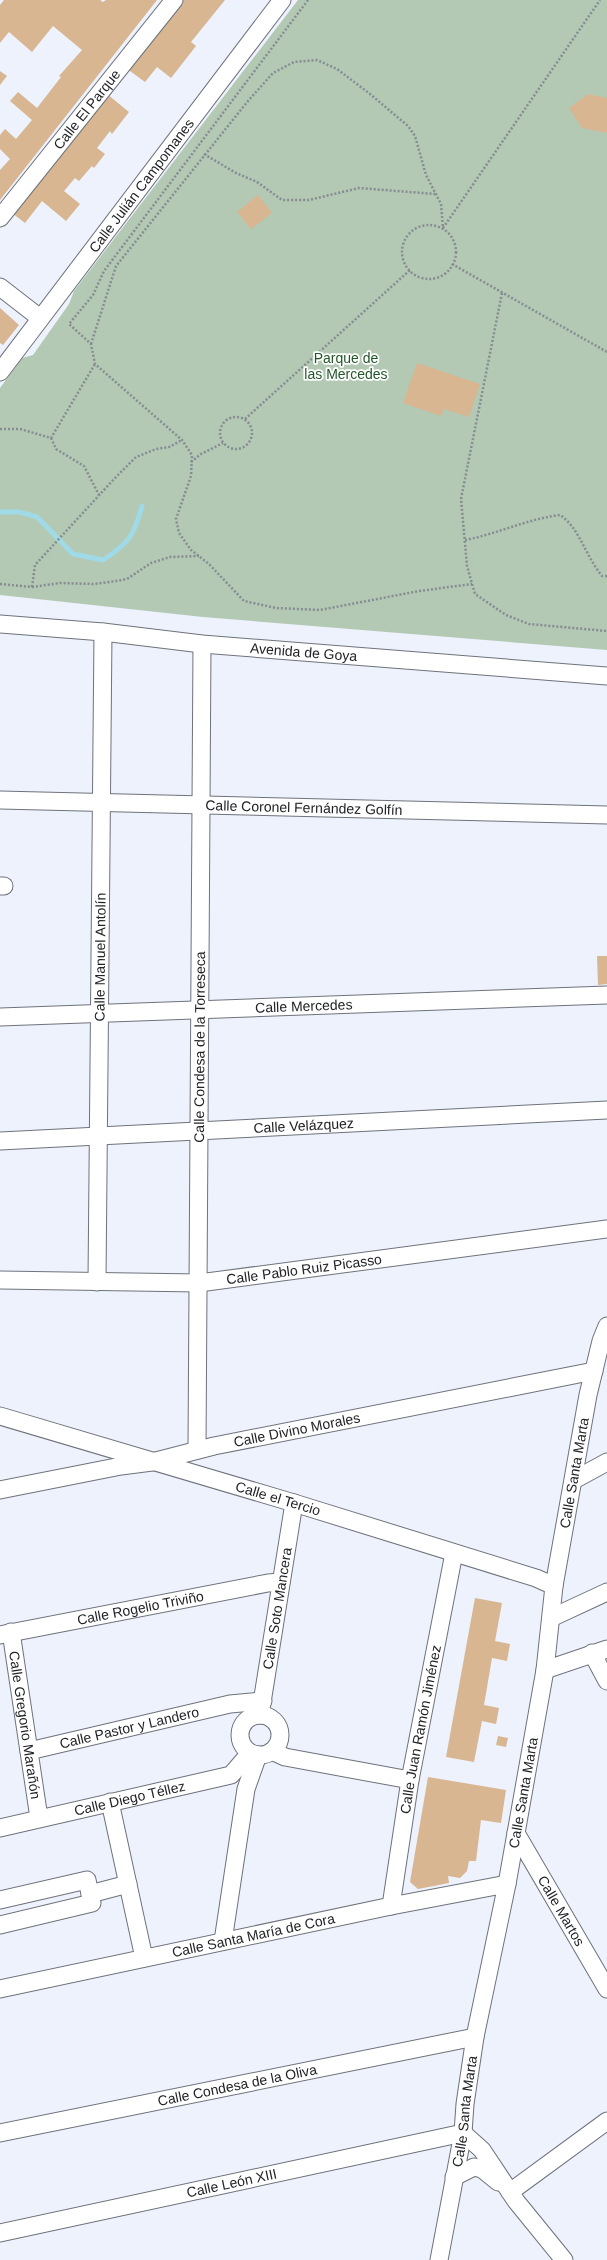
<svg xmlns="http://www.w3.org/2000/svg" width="607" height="2260" viewBox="0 0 607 2260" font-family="Arial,sans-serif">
<rect width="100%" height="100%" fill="#edf2fc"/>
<path fill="#b3c9b4" d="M298,0H607V650L203,617L0,595V388L22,358L33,355L69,304L74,291Z"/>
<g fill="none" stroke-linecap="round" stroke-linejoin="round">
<path stroke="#9fdae6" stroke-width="5" d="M0,512H19L37,517L73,554L103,560C129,543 134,536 142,506"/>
</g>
<g fill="#d7b691">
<path d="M4,0H100L103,2L106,0H157L0,200V170L10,159L0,149V135L5,129L16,139L32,120L10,101L18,92L37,108L61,77L59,76L82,50L53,26L32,52L9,32L0,43V5Z"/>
<path d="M180,0H225L191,42L196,46L171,78L157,67L145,82L126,68Z"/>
<path d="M0,71L7,76L0,85Z"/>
<path d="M107,94L129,112L112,134L110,131L97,148L105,154L94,168L92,166L79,181L75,178L64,191L80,204L66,221L42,201L25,223L12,213Z"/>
<path d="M588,94L607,98V133L582,128L569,108Z"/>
<path d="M258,195L272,213L251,229L237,212Z"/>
<path d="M0,308L19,325L3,345L0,343Z"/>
<path d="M417,363L480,384L469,417L444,409L441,416L403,403Z"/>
<path d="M597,956H607V984L598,985Z"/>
<path d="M475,1598L502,1603L495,1641L510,1644L507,1661L492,1658L484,1705L499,1708L496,1724L482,1721L474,1762L446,1757Z"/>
<path d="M498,1736L508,1738L506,1747L496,1745Z"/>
<path d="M428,1777L506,1790L501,1823L481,1820L476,1861H469L467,1871L460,1878L448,1876L449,1883L418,1889L410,1882Z"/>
</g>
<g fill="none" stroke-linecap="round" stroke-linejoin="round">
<g stroke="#6e727b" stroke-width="19">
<g id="minor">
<path id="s1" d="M0,218L174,0"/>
<path d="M0,287L40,318"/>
<path id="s2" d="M0,372L282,0"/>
<path id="s3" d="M0,624L103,632L202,644L607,676"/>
<path id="s4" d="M0,800L607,815"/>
<path d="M0,886H4"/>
<path id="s5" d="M0,1017L607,995"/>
<path id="s6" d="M0,1141L607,1110"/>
<path id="s7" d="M0,1280L199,1283L607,1229"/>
<path id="s8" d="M97,1282L103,632"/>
<path id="s9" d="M0,1416L294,1503L536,1578L554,1586"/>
<path id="s10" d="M197,1450L202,644"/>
<path d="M574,1480L607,1462"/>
<path id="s11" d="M0,1490L121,1466L152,1462L214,1446L594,1371"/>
<path d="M551,1618L607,1592"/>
<path id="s12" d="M11,1632L39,1818"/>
<path id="s13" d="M0,1635L268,1583L281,1582"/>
<path d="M592,1653L607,1681"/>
<path d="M545,1670L607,1649"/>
<circle cx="260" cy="1735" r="20"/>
<path id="s14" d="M260,1715L294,1503"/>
<path id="s15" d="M29,1751L230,1704L263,1701"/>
<path d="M272,1751L285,1757L410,1780"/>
<path d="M110,1802L144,1958"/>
<path id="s16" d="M0,1828L231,1775L250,1753"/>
<path id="s17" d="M516,1833L607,1989"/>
<path d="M90,1894L128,1884"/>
<path d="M0,1900L87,1880L92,1903L0,1925"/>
<path id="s18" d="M391,1906L410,1780L454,1553"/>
<path d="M223,1941L246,1789L258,1755"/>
<path id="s19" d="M0,1989L391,1906L507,1884"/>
<path id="s20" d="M0,2133L475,2037"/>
<path d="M454,2177L474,2167L482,2169L498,2182"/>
<path d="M510,2192L607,2121"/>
<path id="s21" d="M0,2233L463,2133L482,2150L516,2201L564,2260"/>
<path id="s22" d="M439,2260L463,2133L465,2104L475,2037L507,1884L545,1670L554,1586L588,1395L601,1341L607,1326"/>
</g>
</g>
<g stroke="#878b92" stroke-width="2.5" stroke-dasharray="2 2" stroke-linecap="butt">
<path d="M308,0L104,271L93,295L69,324L91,344L95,364L182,440L192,455L191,476L176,519L179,533L191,550L209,564L244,601L276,608L320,610L419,591L472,584"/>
<path d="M204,154L236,173L257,182L282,200H309L359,188L435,194"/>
<circle cx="429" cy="252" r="27"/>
<path d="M452,264L607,352"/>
<path d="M502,293L461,499L467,566L475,594L506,615L529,624L607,631"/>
<path d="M91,344L116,266L248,101L273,73L294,62L317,60L337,69L370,94L408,126L415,136L426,175L441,204L443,228L600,0"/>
<circle cx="236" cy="433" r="16"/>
<path d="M245,419L410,270"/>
<path d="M0,429H20L51,438L95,364"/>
<path d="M51,438L56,449L84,466L99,495"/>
<path d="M191,462L201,454L223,443"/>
<path d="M465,540C497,534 527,519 560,515C579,527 586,557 602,576H607"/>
<path d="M0,584L32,587L60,583L94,584L116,581L127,579L151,563L170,557L199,556"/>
<path d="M32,587L35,565L114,479L136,457L156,449L169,447L182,440"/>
</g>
<use href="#minor" stroke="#fff" stroke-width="17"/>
</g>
<g text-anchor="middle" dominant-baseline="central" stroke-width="3.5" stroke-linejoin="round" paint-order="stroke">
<g font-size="14" fill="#212327" stroke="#fff">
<text stroke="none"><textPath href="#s1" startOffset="139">Calle El Parque</textPath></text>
<text stroke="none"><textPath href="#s2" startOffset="234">Calle Julián Campomanes</textPath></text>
<text stroke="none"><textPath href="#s3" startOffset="305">Avenida de Goya</textPath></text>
<text stroke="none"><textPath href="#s4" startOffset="304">Calle Coronel Fernández Golfín</textPath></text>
<text stroke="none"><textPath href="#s8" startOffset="325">Calle Manuel Antolín</textPath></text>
<text stroke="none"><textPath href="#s5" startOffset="304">Calle Mercedes</textPath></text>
<text stroke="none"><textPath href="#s10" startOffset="403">Calle Condesa de la Torreseca</textPath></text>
<text stroke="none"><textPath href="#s6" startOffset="304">Calle Velázquez</textPath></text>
<text stroke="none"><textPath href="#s7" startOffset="305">Calle Pablo Ruiz Picasso</textPath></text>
<text stroke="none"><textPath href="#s11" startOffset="303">Calle Divino Morales</textPath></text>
<text stroke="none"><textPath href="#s22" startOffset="799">Calle Santa Marta</textPath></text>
<text stroke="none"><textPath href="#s9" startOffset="290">Calle el Tercio</textPath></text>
<text stroke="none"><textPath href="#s13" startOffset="143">Calle Rogelio Triviño</textPath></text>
<text stroke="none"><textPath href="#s14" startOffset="108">Calle Soto Mancera</textPath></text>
<text stroke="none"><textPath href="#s12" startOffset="94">Calle Gregorio Marañón</textPath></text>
<text stroke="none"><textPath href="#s15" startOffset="103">Calle Pastor y Landero</textPath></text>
<text stroke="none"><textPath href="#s18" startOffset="179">Calle Juan Ramón Jiménez</textPath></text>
<text stroke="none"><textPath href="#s22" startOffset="475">Calle Santa Marta</textPath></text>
<text stroke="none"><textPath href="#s16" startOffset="133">Calle Diego Téllez</textPath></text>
<text stroke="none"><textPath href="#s17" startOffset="90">Calle Martos</textPath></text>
<text stroke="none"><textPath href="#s19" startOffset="259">Calle Santa María de Cora</textPath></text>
<text stroke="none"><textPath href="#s20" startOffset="242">Calle Condesa de la Oliva</textPath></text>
<text stroke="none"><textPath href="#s22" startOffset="151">Calle Santa Marta</textPath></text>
<text stroke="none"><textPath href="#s21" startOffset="237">Calle León XIII</textPath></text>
</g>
<g font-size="14" fill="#225628" stroke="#fff">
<text x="346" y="358">Parque de<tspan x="346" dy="16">las Mercedes</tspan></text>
</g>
</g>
</svg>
